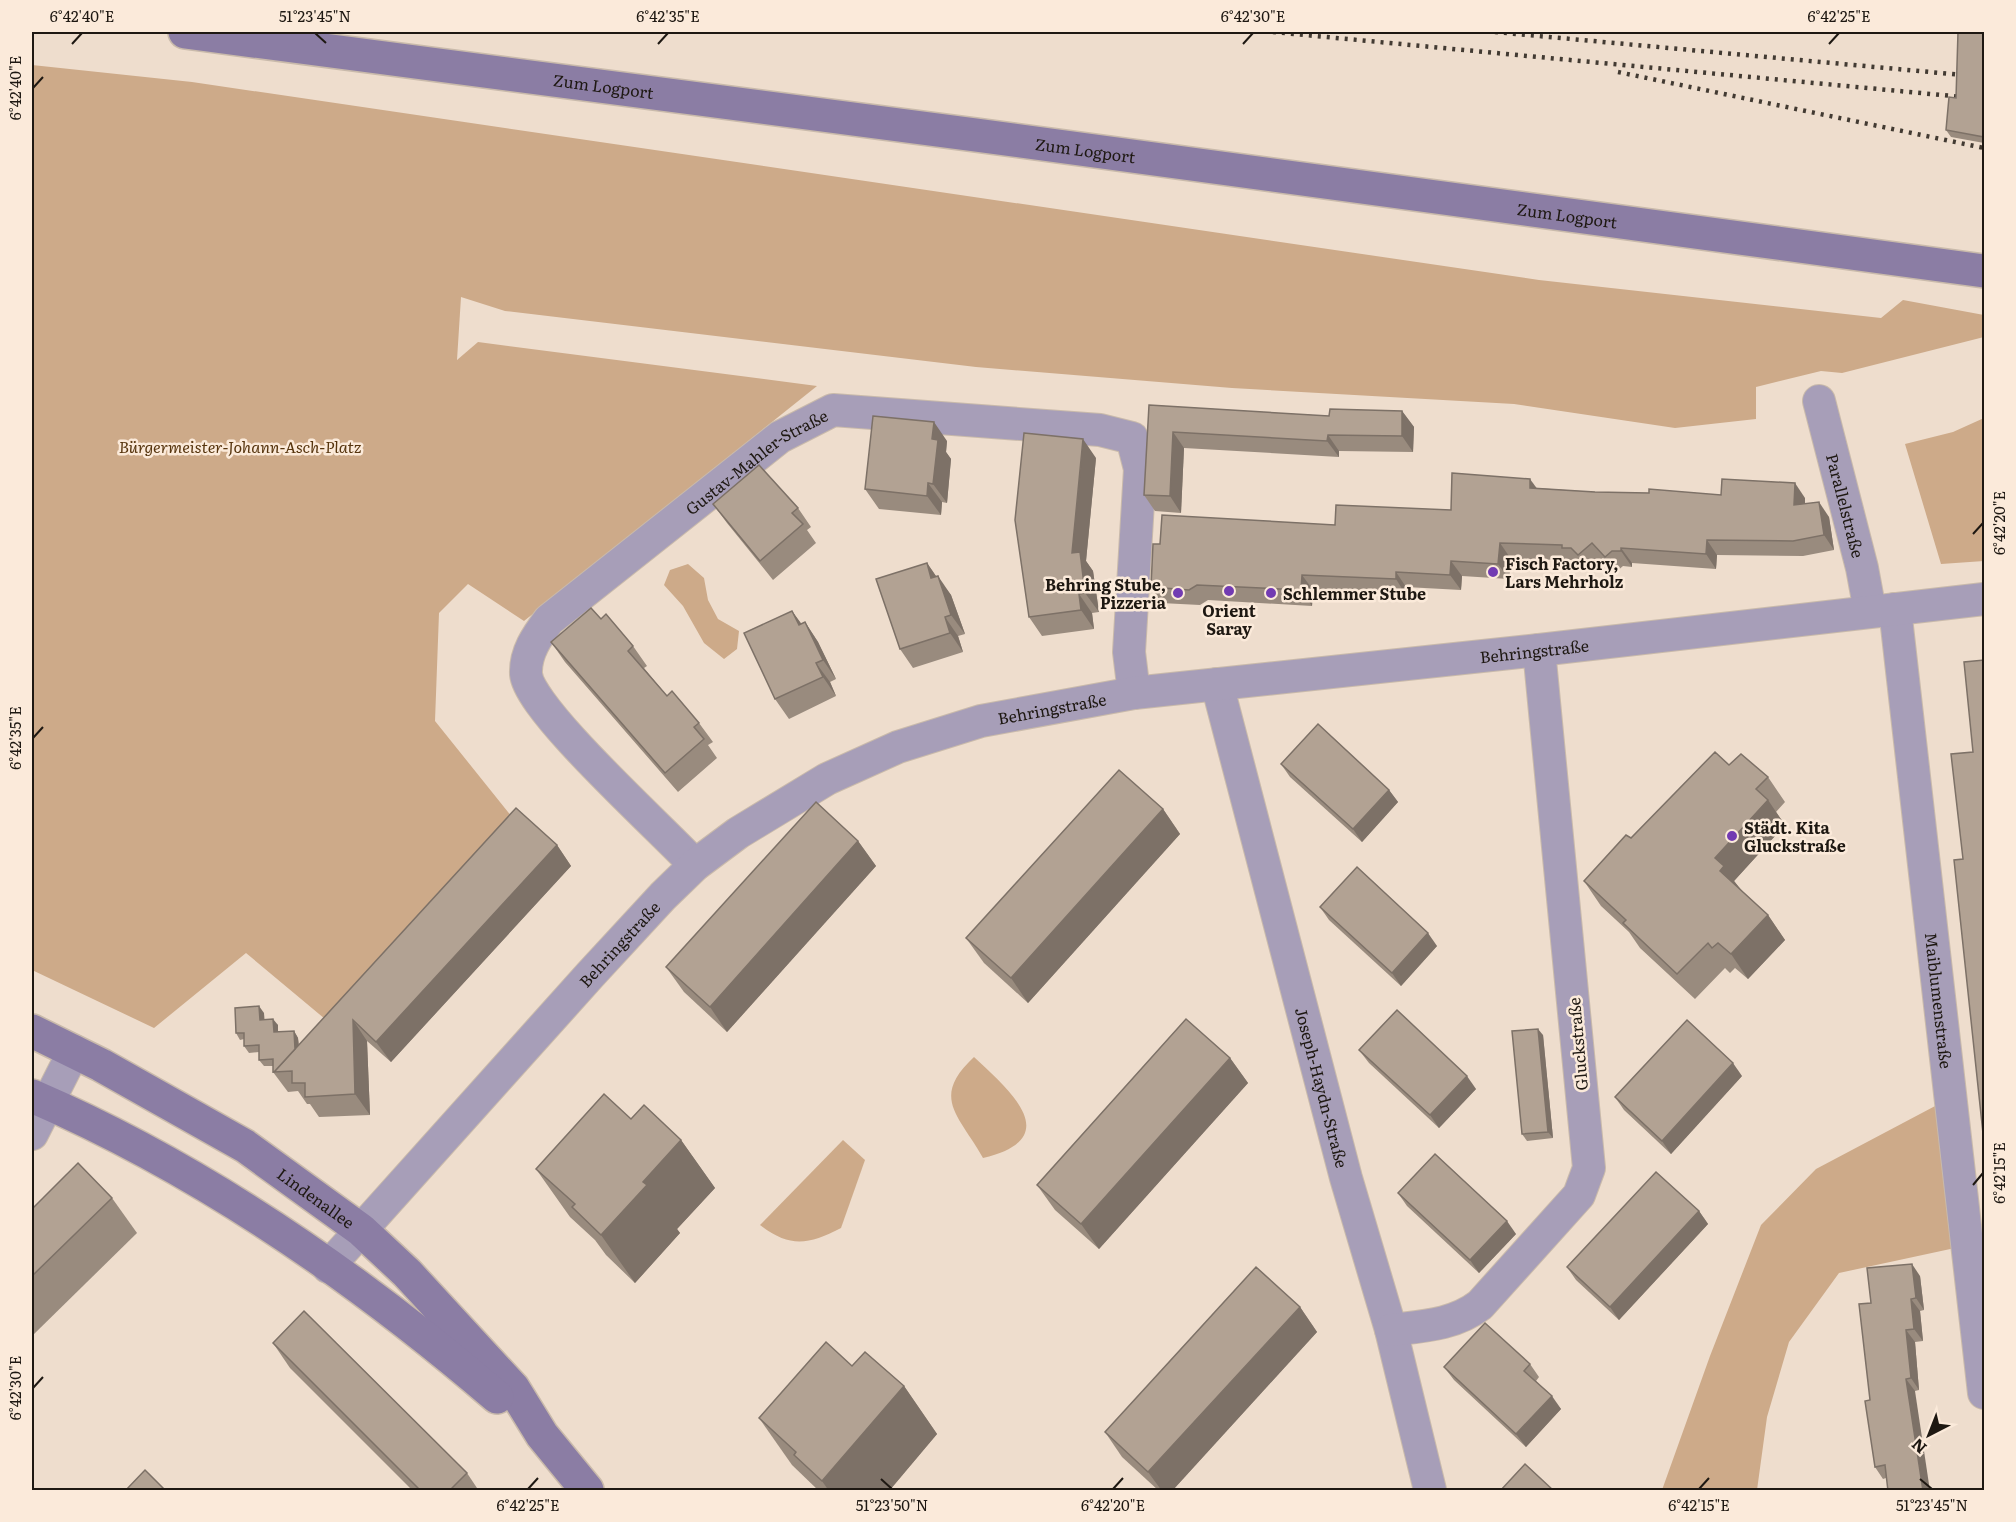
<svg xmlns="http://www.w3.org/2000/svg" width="2016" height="1522" viewBox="0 0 2016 1522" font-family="Literata,serif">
<rect width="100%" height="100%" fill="#eeddcd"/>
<g fill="#cdaa89">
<path d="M32,65L192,82L1539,280L1881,318L1903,300L1984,315V337L1842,373L1821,371L1756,387V419L1675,428L1514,404L1232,388L976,367L505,311L461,297L457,360L478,342L817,386L524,621L468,584L439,613L435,721L516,822L331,1024L246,953L154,1028L32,970Z"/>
<path d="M1984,418V561L1941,564L1905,444L1953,432Z"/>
<path d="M688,564L704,578L708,600L718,619L739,631L737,649L724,659L704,643L683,606L664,585L670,570Z"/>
<path d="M974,1057C1009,1090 1067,1138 983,1158C959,1115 930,1098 974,1057Z"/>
<path d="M1937,1105L1955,1248L1839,1273L1789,1342L1767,1417L1757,1490H1662L1710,1356L1761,1225L1816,1169Z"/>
<path d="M843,1140L865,1160L841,1228C808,1245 790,1248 760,1225Z"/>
</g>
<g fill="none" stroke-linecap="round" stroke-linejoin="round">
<g stroke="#c9baab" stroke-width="34">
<g id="street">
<path id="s1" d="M1819,401L1862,568L1870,611"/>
<path id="s2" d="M1895,609L1984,1393"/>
<path id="s3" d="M1217,684L1346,1178L1391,1330L1430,1490"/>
<path id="s4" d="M695,865C664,831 529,710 526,674C525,653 537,636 549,620L780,437L833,410L1100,430L1132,438L1140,469L1129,652L1134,693"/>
<path d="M32,1134L74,1051"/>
<path id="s5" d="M328,1267L590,975L663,896L695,865L738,833L827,779L898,747L981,721L1134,693L1539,650L1984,599"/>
<path d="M1391,1330C1423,1326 1454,1325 1480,1305L1579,1195L1589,1168L1539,650"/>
</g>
</g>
<g stroke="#c9baab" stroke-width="36">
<g id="secondary">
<path id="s6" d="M185,32C785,107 1385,191 1984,271"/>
<path id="s7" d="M32,1031L101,1065L245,1146L361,1230L407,1273L513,1388L542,1435L587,1490"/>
<path d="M32,1096C201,1169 357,1277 497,1397"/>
</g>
</g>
<use href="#street" stroke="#a79eb8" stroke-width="32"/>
<use href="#secondary" stroke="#8b7da4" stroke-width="33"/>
<g stroke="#423a32" stroke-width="4.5" stroke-dasharray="3 6" stroke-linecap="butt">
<path d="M1273,32L1984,99"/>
<path d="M1495,32L1984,77"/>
<path d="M1618,72L1984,148"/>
</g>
</g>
<g fill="#998b7e">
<path d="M1984,32V143L1951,137L1946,130L1956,98Z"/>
<path d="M1149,405L1329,416L1402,411L1414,427L1413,452L1339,451V457L1184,448L1181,513L1155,511L1144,495Z"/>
<path d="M947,441L946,452L951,459L947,503L942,502L941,515L879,509L865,489Z"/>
<path d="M1096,458L1086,561L1093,571L1099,612L1092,613L1094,629L1042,636L1029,617Z"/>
<path d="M1537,488L1595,492L1721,495L1805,498V504L1829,517L1834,550L1803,556L1717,555L1716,569L1632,563V567L1623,566L1616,572L1603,558L1589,571L1582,563H1573L1571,560L1511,559L1509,579L1462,576L1461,590L1406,587V595L1313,590L1312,606L1208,600L1200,605L1161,603L1151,587L1160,544L1335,525L1451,510Z"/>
<path d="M713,504L798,508L811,527L807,530L816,543L773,580L727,523Z"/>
<path d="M927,563L936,576L951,595L965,634L958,636L963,652L913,668L900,649Z"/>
<path d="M792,611L801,624L805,622L818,642L836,679L830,682L836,696L789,719L775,699Z"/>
<path d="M601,619L633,646L647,666L644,668L667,696L699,723L713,742L708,745L717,758L678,792L565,662L551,642Z"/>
<path d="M1281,764L1389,790L1398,802L1362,842L1290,777Z"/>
<path d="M1729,765L1768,777L1785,802L1776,812L1785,825L1734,881L1742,891L1768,915L1785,940L1748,979L1735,968L1730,973L1725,968L1695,999L1640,948L1629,932L1601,906L1584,881L1631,838Z"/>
<path d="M1163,809L1180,834L1028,1003L984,963L966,938Z"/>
<path d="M858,841L876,866L727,1032L684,992L666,967Z"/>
<path d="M557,845L571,866L391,1062L367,1041L370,1115L319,1117L310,1104H307L298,1091L288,1092L273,1072V1066H264L259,1060V1052L249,1053L244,1046V1039L240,1040L236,1033L264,1013V1019L278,1025V1032L294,1031L298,1038L299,1045Z"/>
<path d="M1320,907L1437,946L1401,986L1329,920Z"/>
<path d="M1543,1035L1553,1138L1527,1141L1522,1134Z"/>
<path d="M1359,1050L1476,1089L1439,1128L1369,1063Z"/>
<path d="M1230,1058L1248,1083L1099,1249L1055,1210L1037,1185Z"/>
<path d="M1742,1076L1671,1154L1624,1110L1615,1097Z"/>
<path d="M631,1119L681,1140L715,1188L677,1229L680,1233L635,1283L606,1255L595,1240L570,1217L536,1169Z"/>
<path d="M1398,1193L1516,1234L1479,1273L1407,1206Z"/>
<path d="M112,1198L137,1233L32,1336V1209Z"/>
<path d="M1699,1211L1708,1224L1619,1320L1576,1280L1567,1267Z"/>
<path d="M1920,1276L1924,1310L1920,1311L1923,1341L1915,1342L1919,1390L1915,1391L1886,1478L1883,1479L1875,1467L1870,1400L1871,1303Z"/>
<path d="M1300,1307L1317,1332L1172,1491H1159L1122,1457L1105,1432Z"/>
<path d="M273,1343L467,1473L479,1491H413L290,1368Z"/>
<path d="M1530,1364L1539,1377L1536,1381L1561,1409L1526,1447L1454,1380L1444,1367Z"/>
<path d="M852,1366L904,1386L937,1434L889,1491H819L792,1465L759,1418Z"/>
</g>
<g fill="#7d7167">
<path d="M1402,411L1414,427L1413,452L1402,436Z"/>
<path d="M934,422L947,441L946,452L951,459L947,503L933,484L932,439Z"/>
<path d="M1173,432L1184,448L1181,513L1170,496Z"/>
<path d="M1328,435L1339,451V457L1327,441Z"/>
<path d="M1083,439L1096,458L1086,561L1093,571L1099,612L1085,593L1072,553Z"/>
<path d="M1530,479L1541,494L1530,488Z"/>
<path d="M928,483L942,502L941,515L927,496Z"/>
<path d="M1795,483L1805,498V521L1794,505Z"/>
<path d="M1819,502L1829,517L1834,550L1824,535Z"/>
<path d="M1707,540L1717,555L1716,569L1706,554Z"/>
<path d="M1500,543L1511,559L1509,579L1498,564Z"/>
<path d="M1621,548L1632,563V567L1621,551Z"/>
<path d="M1451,561L1462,576L1461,590L1450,575Z"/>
<path d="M927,563L940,582L931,578Z"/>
<path d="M1396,572L1406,587V595L1396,579Z"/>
<path d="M1302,575L1313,590L1312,606L1301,590Z"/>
<path d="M938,576L951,595L965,634L951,615Z"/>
<path d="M1079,594L1092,613L1094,629L1081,610Z"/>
<path d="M792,611L806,630L799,625Z"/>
<path d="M945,617L958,636L963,652L950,633Z"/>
<path d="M805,622L818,642L836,679L823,660Z"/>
<path d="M816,663L830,682L836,696L823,677Z"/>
<path d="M1389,790L1398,802L1362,842L1353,829Z"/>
<path d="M1768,800L1785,825L1734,881L1742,891L1720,871L1715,858Z"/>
<path d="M1163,809L1180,834L1028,1003L1011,978Z"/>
<path d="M858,841L876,866L727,1032L710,1007Z"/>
<path d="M557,845L571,866L391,1062L376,1042Z"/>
<path d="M1768,915L1785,940L1748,979L1731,954Z"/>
<path d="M1428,933L1437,946L1401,986L1392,973Z"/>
<path d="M259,1006L264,1013L265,1026L260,1020Z"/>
<path d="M273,1019L278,1025V1038L274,1032Z"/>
<path d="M353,1020L367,1041L370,1115L355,1094Z"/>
<path d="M1538,1029L1543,1035L1553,1138L1548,1132Z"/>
<path d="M294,1031L298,1038L301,1077L296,1071Z"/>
<path d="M1230,1058L1248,1083L1099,1249L1081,1224Z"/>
<path d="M1733,1063L1742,1076L1671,1154L1662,1141Z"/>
<path d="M1467,1076L1476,1089L1439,1128L1430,1115Z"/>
<path d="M681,1140L715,1188L677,1229L680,1233L635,1283L601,1235L643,1182Z"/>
<path d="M1699,1211L1708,1224L1619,1320L1610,1307Z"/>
<path d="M1507,1221L1516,1234L1479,1273L1470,1260Z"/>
<path d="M1912,1264L1920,1276L1924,1310L1916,1298Z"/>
<path d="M1911,1299L1920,1311L1923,1341L1914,1329Z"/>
<path d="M1300,1307L1317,1332L1172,1491H1162L1148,1472Z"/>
<path d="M1906,1330L1915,1342L1919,1390L1911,1378Z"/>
<path d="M1906,1379L1915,1391L1930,1491H1923Z"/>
<path d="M904,1386L937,1434L889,1491H829L822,1481Z"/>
<path d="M1552,1396L1561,1409L1526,1447L1516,1434Z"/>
</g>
<g fill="#b2a293" stroke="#7d7167" stroke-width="1.5">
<path d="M1958,32H1984V137L1946,130L1949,97L1956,98Z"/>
<path d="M1149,405L1329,416L1330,409L1402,411V436L1328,435L1327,441L1173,432L1170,496L1144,495Z"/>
<path d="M873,416L934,422L932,439L938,440L933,484L928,483L927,496L865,489Z"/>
<path d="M1024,433L1083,439L1072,553L1080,552L1085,593L1079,594L1081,610L1029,617L1015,520Z"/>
<path d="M759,465L798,508L792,513L803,524L760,561L713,504Z"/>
<path d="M1452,473L1530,479V488L1595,492L1649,493V489L1721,495L1722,479L1795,483L1794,505L1819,502L1824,535L1793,541L1707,540L1706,554L1621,548V551H1612L1605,557L1592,543L1578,555L1571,548H1562V545L1500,543L1498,564L1451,561L1450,575L1396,572V579L1302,575L1301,590L1197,585L1189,590L1151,587L1153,544H1160L1162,515L1335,525L1336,505L1451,510Z"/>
<path d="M927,563L931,578L938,576L951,615L945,617L950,633L900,649L876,579Z"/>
<path d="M591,608L601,619L606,614L633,646L628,651L667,696L672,691L699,723L694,727L704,739L665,773L551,642Z"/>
<path d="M792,611L799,625L805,622L823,660L816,663L823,677L775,699L744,633Z"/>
<path d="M1984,660V1143L1954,860L1963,859L1951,754L1973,752L1964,662Z"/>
<path d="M1318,724L1389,790L1353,829L1281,764Z"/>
<path d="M1715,752L1729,765L1741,754L1768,777L1756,789L1768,800L1715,858L1724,866L1720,871L1768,915L1731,954L1718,943L1712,948L1708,943L1677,974L1623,923L1626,920L1584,881L1626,835L1631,838Z"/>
<path d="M1119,770L1163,809L1011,978L966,938Z"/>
<path d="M816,802L858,841L710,1007L666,967Z"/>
<path d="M516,808L557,845L376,1042L353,1020L355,1094L305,1097V1083H292V1071L274,1072Z"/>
<path d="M1357,867L1428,933L1392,973L1320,907Z"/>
<path d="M259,1006L260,1020L273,1019L274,1032L294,1031L295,1049L274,1072H273V1059L259,1060V1045L244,1046V1033H236L235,1008Z"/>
<path d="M1397,1010L1467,1076L1430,1115L1359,1050Z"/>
<path d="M1186,1019L1230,1058L1081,1224L1037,1185Z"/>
<path d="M1687,1020L1733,1063L1662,1141L1615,1097Z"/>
<path d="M1538,1029L1548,1132L1522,1134L1512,1031Z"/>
<path d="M604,1094L631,1119L644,1105L681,1140L643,1182L647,1185L601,1235L572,1207L575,1204L536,1169Z"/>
<path d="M1435,1154L1507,1221L1470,1260L1398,1193Z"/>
<path d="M78,1163L112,1198L32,1276V1209Z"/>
<path d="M1656,1172L1699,1211L1610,1307L1567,1267Z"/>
<path d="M1912,1264L1916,1298L1911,1299L1914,1329L1906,1330L1911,1378L1906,1379L1923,1491H1888L1885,1465L1875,1467L1865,1401L1870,1400L1859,1304L1871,1303L1867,1268Z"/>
<path d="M1256,1267L1300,1307L1148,1472L1105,1432Z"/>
<path d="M304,1311L467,1473L449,1491H421L273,1343Z"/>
<path d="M1485,1323L1530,1364L1524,1371L1552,1396L1516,1434L1444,1367Z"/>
<path d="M826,1342L852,1366L865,1352L904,1386L822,1481L794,1455L796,1452L759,1418Z"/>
<path d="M1525,1464L1554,1491H1500Z"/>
<path d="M145,1470L166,1491H125Z"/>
</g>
<path fill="none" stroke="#1e1812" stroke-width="2" d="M315,33L326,43M72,44L82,33M658,44L668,33M1243,44L1253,33M1829,44L1839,33M33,88L43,77M1973,534L1983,523M33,738L43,727M1973,1185L1983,1173M33,1388L43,1377M881,1479L892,1489M1920,1479L1932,1489M528,1489L538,1478M1113,1489L1123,1478M1699,1489L1709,1478"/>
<g fill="#723bb2" stroke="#fbeada" stroke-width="2">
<circle cx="1493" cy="572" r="6"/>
<circle cx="1229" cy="591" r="6"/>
<circle cx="1178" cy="593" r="6"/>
<circle cx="1271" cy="593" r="6"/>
<circle cx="1732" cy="836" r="6"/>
</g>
<g text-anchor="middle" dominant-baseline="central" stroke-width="5" stroke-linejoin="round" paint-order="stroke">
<g font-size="16" fill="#1e1812" stroke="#fbeada">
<text stroke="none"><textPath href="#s6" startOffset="422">Zum Logport</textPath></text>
<text stroke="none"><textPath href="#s6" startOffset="908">Zum Logport</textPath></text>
<text stroke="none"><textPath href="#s6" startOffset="1394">Zum Logport</textPath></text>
<text stroke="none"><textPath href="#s4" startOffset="578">Gustav-Mahler-Straße</textPath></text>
<text stroke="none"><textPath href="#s1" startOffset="108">Parallelstraße</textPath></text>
<text stroke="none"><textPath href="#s5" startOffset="1425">Behringstraße</textPath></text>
<text stroke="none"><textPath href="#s5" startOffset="939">Behringstraße</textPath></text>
<text stroke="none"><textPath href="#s5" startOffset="435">Behringstraße</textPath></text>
<text stroke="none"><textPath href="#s2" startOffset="394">Maiblumenstraße</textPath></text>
<text transform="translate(1577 1044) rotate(-95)">Gluckstraße</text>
<text stroke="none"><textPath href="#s3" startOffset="417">Joseph-Haydn-Straße</textPath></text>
<text stroke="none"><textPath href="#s7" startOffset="330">Lindenallee</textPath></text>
</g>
<g font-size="16" font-style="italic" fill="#56340d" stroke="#fbeada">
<text x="240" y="446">Bürgermeister-Johann-Asch-Platz</text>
</g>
<g font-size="16" font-weight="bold" fill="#1e1812" stroke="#fbeada" text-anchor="start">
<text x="1505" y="563">Fisch Factory,<tspan x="1505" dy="18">Lars Mehrholz</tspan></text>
<text x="1166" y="584" text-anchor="end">Behring Stube,<tspan x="1166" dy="18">Pizzeria</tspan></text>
<text x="1283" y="593">Schlemmer Stube</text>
<text x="1229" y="610" text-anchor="middle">Orient<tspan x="1229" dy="18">Saray</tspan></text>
<text x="1744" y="827">Städt. Kita<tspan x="1744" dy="18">Gluckstraße</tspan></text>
</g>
</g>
<rect width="2016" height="1522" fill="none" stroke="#fbeada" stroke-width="66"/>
<g transform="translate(1929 1435) rotate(222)" stroke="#fbeada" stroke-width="4.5" paint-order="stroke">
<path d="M0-4.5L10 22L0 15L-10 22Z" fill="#1e1812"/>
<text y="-9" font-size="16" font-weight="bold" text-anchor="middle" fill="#1e1812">N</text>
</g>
<rect x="33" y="33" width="1950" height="1456" fill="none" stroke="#1e1812" stroke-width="2"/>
<g font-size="15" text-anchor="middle" fill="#1e1812">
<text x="82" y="22">6°42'40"E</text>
<text x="315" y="22">51°23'45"N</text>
<text x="668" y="22">6°42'35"E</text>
<text x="1253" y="22">6°42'30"E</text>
<text x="1839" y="22">6°42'25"E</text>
<text transform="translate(16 88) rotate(-90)" y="5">6°42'40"E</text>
<text transform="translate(2000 523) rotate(-90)" y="5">6°42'20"E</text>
<text transform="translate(16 738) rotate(-90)" y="5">6°42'35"E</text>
<text transform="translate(2000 1173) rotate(-90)" y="5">6°42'15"E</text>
<text transform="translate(16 1388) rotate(-90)" y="5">6°42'30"E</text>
<text x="528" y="1511">6°42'25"E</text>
<text x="892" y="1511">51°23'50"N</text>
<text x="1113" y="1511">6°42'20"E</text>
<text x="1699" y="1511">6°42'15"E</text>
<text x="1932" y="1511">51°23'45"N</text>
</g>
</svg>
